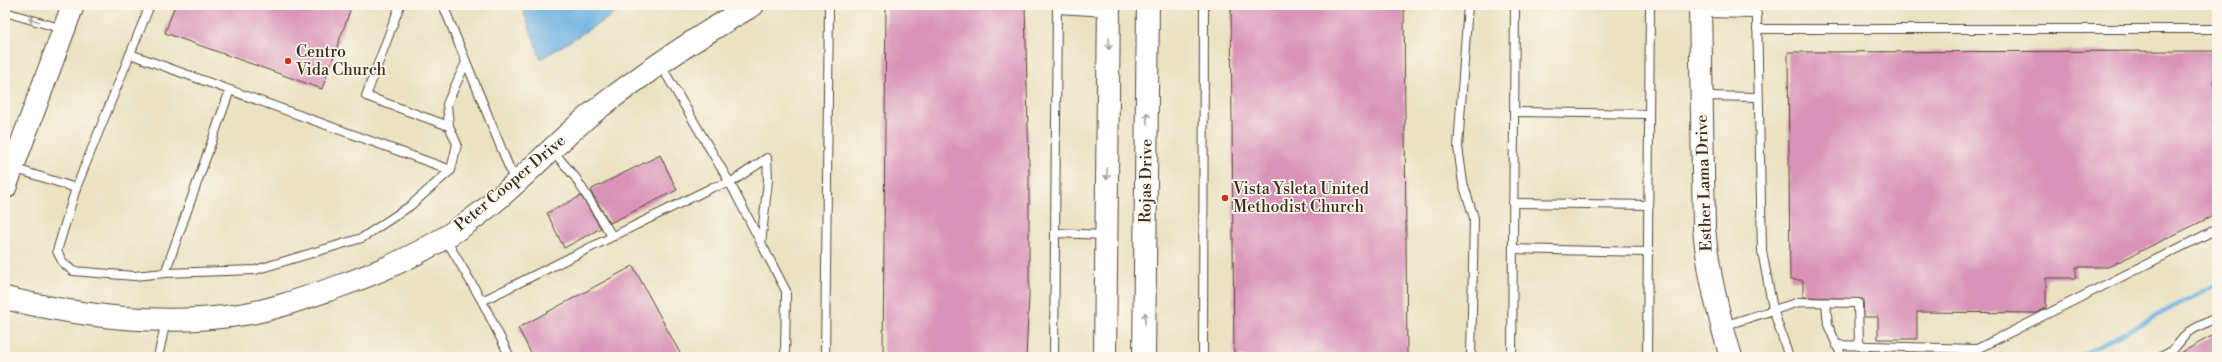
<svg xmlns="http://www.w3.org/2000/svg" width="2222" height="362" viewBox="0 0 2222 362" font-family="'Libre Bodoni',serif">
<rect width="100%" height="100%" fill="#fbf7ec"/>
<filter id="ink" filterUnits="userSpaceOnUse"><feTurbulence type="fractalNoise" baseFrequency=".025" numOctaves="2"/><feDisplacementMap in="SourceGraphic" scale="8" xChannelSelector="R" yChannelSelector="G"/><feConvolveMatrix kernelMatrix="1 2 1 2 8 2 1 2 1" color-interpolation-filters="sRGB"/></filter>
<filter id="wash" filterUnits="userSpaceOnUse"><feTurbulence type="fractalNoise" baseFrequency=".012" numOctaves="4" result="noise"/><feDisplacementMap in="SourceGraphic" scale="16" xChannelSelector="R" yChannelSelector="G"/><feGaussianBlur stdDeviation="0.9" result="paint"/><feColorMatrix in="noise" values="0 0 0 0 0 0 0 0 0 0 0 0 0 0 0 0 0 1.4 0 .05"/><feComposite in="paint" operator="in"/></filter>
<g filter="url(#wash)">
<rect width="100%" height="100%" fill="#ebe2c2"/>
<path fill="#6bb0e1" stroke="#536d80" d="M521,5H629L541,59Z"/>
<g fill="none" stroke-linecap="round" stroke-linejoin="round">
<path stroke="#6bb0e1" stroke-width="4.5" d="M2078,357L2217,284"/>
</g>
<g id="blocks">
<g fill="#d992b8">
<path d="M175,5H352L322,89L165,33Z"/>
<path d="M886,5H1025L1029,169V296L1026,357H883Z"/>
<path d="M1231,5H1404L1407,357H1234Z"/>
<path d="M2214,51L2215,215L2108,267H2076V278H2046V308L2037,313L1917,312V339H1878V317H1864L1863,299L1803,297V280H1790L1788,52Z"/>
<path d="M660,155L677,190L610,223L591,192L592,189Z"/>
<path d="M581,196L601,228L564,248L547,213Z"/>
<path d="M633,266L682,357H533L518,328Z"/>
<path d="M2217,333V357H2172L2175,356Z"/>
</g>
</g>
</g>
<g filter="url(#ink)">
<use href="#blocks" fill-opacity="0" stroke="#554637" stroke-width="1"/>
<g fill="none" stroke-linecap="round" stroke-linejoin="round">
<g stroke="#554637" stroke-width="10">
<g id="lane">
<path d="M400,5L366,96L449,126"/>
<path d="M443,5L515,182"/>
<path d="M1468,5L1458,147L1463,183L1474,218L1471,357"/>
<path d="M1057,9L1108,12"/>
<path d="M5,12L63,29"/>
<path d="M1701,13L1757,14L1762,251L1773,309L1789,357"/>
<path d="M1757,29H2217"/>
<path d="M130,54L451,170"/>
<path d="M660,64L730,183L767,158L768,180L761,244"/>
<path d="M1703,96L1758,97"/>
<path d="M1514,112L1649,114"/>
<path d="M552,150L575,177L612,236"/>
<path d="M13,168L76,188L150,5"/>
<path d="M76,188L57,251L63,263L73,271L134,276L165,273L255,270L362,238L410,206L451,170L457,144L449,126L447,104L466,62"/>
<path d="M1513,203L1649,205"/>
<path d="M1055,233L1106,235"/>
<path d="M445,238L482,301"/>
<path d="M1513,249L1649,252"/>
<path d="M165,273L230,90"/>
<path d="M1826,303L1828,325L1842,357"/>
<path d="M1723,326L1799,302L1858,303L1859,346"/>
<path d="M1836,345L1975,349"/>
<path d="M158,357L166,321"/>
<path d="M510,357L482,301L713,187L730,183L786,291L785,357"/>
<path d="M825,357L829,5"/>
<path d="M1054,357L1057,5"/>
<path d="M1203,357L1204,5"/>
<path d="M1512,357L1515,5"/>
<path d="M1647,357L1650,5"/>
<path d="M1961,357L2217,229"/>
<path d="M2161,357L2172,351L2188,332L2217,317"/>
</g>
</g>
<g stroke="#554637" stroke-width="24">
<g id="secondary">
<path d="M1700,5L1704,228C1708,272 1718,315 1731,357"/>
<path d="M5,188L73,5"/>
<path d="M5,298C84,317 164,327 245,314C275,309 305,298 334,288C381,272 426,252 467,223C512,191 549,149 591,114C642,74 697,37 753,5"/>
<path d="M1105,357L1109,5"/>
<path d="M1144,357L1148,5"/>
</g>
</g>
<use href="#lane" stroke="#fff" stroke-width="8"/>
<use href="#secondary" stroke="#fff" stroke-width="22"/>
</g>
<defs><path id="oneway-shaft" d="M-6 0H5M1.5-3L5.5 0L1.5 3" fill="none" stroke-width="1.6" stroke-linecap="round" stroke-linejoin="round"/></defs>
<g stroke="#a79f9a">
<use href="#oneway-shaft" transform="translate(34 20) rotate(-163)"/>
<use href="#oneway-shaft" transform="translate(1109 44) rotate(91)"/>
<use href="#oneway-shaft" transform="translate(1147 118) rotate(-89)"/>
<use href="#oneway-shaft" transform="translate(1107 174) rotate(91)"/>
<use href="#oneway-shaft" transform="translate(1145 318) rotate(-89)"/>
</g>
</g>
<g fill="#c8321e" stroke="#fbf7ec" stroke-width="1.5">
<circle cx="288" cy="61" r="4"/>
<circle cx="1225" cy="198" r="4"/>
</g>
<g text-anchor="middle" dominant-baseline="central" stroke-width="3.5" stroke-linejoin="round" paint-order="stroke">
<g font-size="16" fill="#3b2a1e" stroke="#fbf7ec" text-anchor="start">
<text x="296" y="52">Centro<tspan x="296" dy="18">Vida Church</tspan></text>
<text x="1233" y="189">Vista Ysleta United<tspan x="1233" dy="18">Methodist Church</tspan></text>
</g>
<g font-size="16" fill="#3b2a1e" stroke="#fbf7ec">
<text transform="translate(1146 181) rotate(-89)">Rojas Drive</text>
<text transform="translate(510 183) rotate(-40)">Peter Cooper Drive</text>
<text transform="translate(1704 183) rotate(-92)">Esther Lama Drive</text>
</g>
</g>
<rect width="2222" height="362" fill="none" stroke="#fbf7ec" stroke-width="20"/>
</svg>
